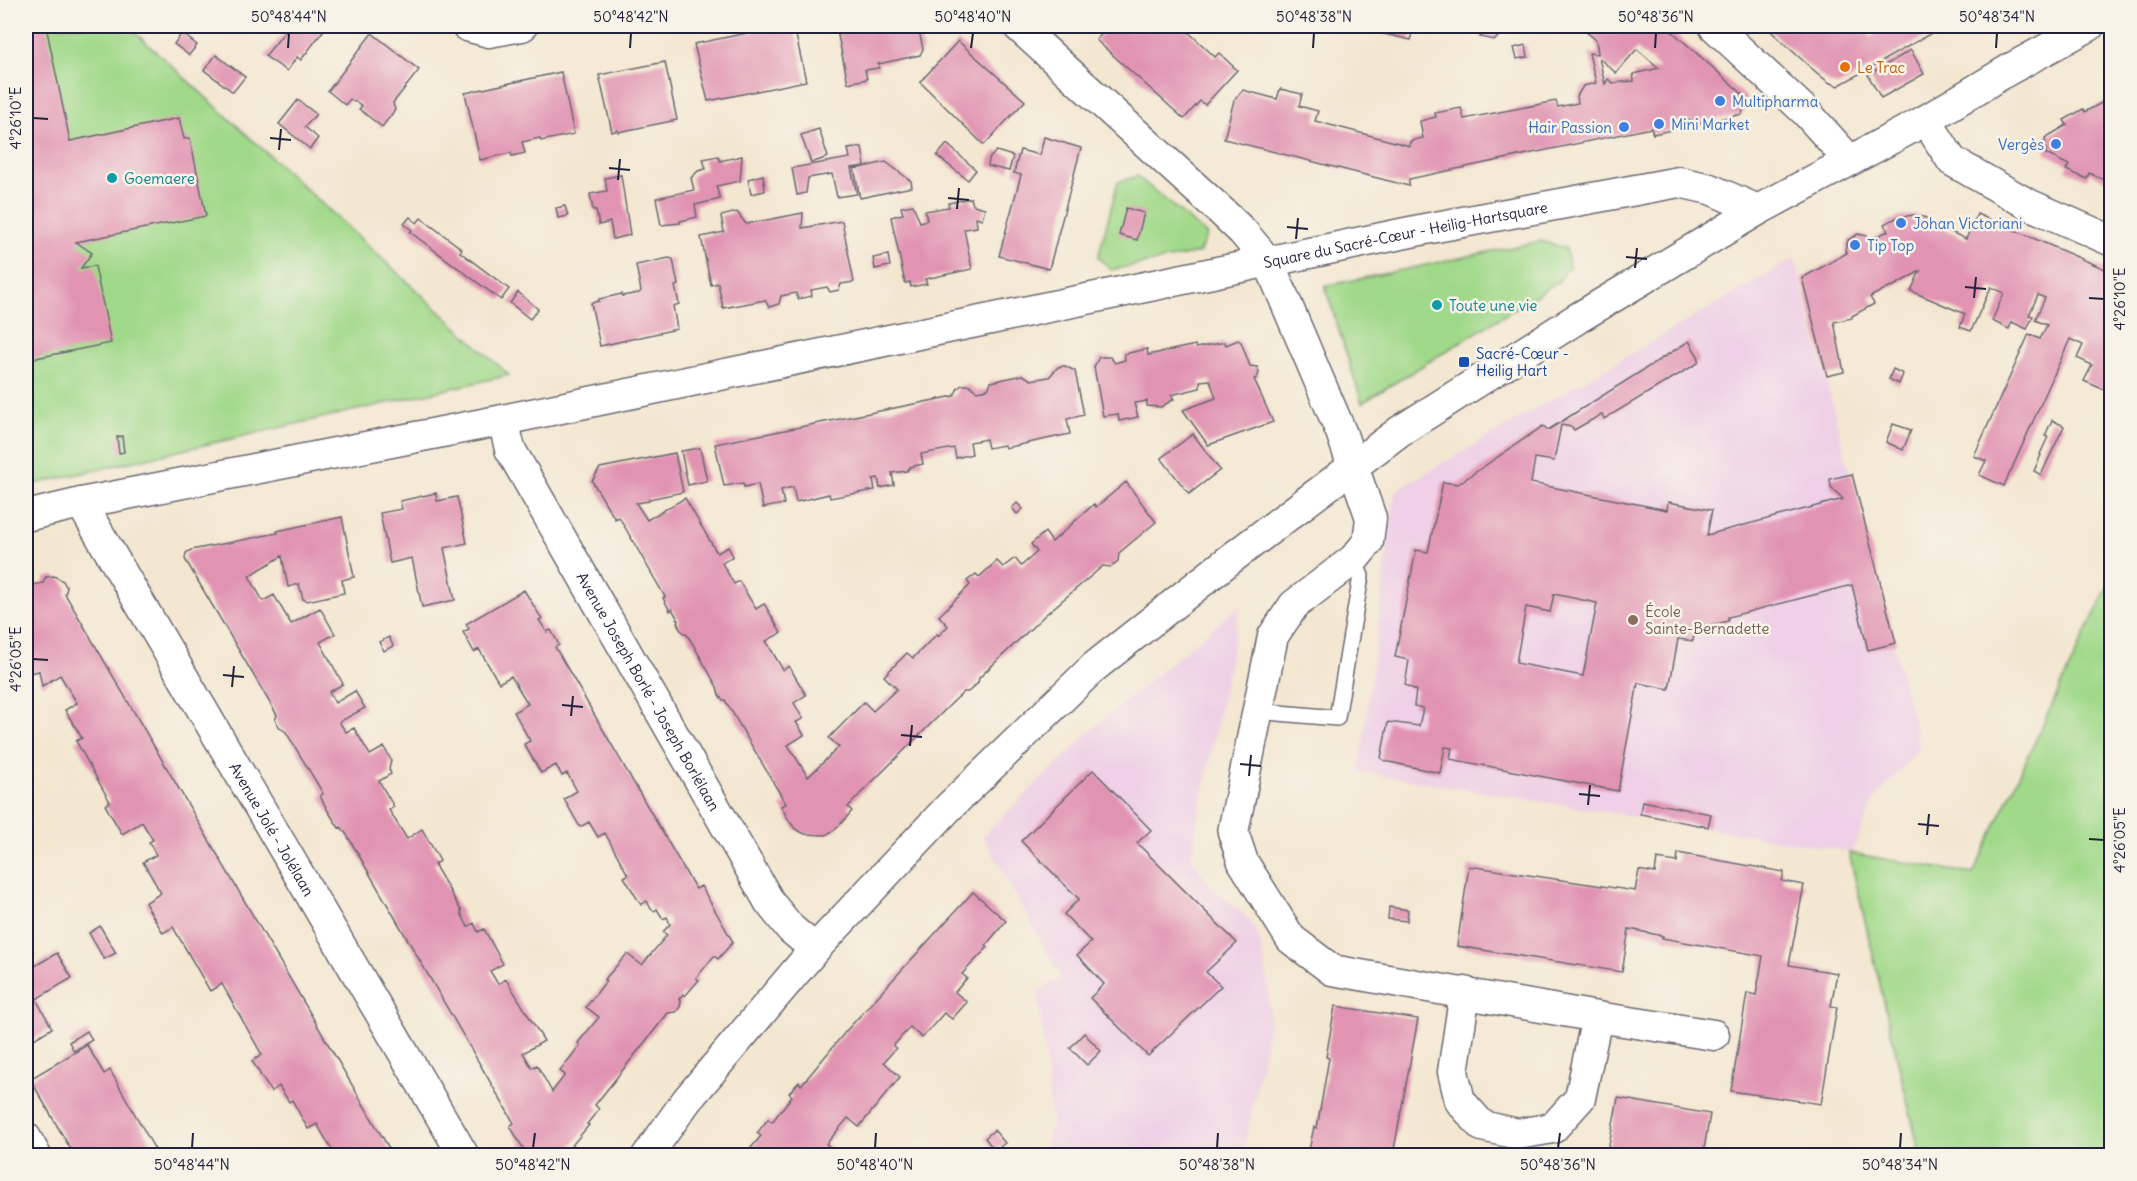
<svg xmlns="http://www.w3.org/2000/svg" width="2137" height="1181" viewBox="0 0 2137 1181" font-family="Delius,sans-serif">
<rect width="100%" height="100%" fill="#f7f3e8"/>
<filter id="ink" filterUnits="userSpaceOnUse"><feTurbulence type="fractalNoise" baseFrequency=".0167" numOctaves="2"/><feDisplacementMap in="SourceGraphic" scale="12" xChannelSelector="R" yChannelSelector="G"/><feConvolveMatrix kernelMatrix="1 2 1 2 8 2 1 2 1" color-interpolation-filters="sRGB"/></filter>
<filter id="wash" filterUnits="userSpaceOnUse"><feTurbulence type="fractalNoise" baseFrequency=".008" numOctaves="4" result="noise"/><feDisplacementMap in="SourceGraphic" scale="24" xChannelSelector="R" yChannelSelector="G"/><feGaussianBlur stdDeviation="1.35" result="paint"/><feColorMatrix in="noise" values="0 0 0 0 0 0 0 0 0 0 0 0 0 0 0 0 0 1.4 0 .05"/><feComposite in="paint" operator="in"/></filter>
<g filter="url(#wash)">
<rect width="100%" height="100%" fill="#f3e7d1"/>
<g fill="#efd0e6">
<path d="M1795,258L1920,748L1875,799L1852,852L1359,772L1395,491Z"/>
<path d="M1241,604L1193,844L1192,858L1203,876L1215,890L1245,915L1255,930L1261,945L1269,988V1025L1243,1155H1041L1052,1124L1038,992L1061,977L983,836L1097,725Z"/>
</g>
<g fill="#a1d98a" stroke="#627e62" stroke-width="1.5">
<path d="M26,26H128L509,375L26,486Z"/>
<path d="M1137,176L1207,235L1199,253L1111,270L1098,257L1118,182Z"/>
<path d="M1541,241L1566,248L1569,267L1558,282L1362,403L1325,286Z"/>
<path d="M2111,579V1155H1920L1849,853L1973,874Z"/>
</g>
<g id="blocks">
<g fill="#e194b2" fill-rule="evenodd">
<path d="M26,26H46L70,141L179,118L184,139L190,138L206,216L76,242L92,253L81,268L95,266L111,343L26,360Z"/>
<path d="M286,26H317L323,31L301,60L297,57L287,71L265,56L288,28Z"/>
<path d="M780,26H794L806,81L708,101L694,44Z"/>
<path d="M836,26H918L923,49L920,55L878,64L879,68L865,70L867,79L848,83Z"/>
<path d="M1109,26H1182L1215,57L1219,53L1237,70L1205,105L1200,101L1184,119L1096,40Z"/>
<path d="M1382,26H1412L1411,40L1380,33Z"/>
<path d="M1490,26H1508L1495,40L1480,37Z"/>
<path d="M1579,26H1666L1747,98L1742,114L1691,125V120L1675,124L1676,129L1653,134L1651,128L1409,179V186L1224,139L1234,100L1243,90L1277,99L1280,89L1302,94L1299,106L1318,111L1315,121L1410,146V141L1423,138L1420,121L1436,117L1435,113L1461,108L1464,119L1556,101L1558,107L1578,103L1577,96L1583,86L1596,83L1589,53L1598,54L1596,40ZM1637,49L1659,68L1633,74L1634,81L1613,83L1608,79L1605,84L1599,58L1616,73Z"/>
<path d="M1765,26H1877L1869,36L1871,37L1893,26H1944L1838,86L1828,82L1810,67Z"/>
<path d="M182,33L197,45L189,55L174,44Z"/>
<path d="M372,33L419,70L393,103L395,110L382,127L359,109L362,106L355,101L354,102L350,99L345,105L328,91Z"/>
<path d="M958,41L1025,101L984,145L920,82Z"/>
<path d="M1526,45L1528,57L1517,59L1514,48Z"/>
<path d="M1911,50L1924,74L1881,98L1868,75Z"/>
<path d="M216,55L245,77L233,92L204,70Z"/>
<path d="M665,62L677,120L618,132V130L612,132L599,75Z"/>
<path d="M561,72L574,134L541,141L540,138L522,142L525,153L512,156L511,153L480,160L465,93Z"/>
<path d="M2112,97V183L2089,173L2087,179L2066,170L2069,165L2046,154L2045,138L2067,125L2064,120L2083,109L2085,112Z"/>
<path d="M298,100L316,114L305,127L318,138L310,149L279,124Z"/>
<path d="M819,129L828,157L811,163L801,135Z"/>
<path d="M1044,137L1081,148L1049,269L999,256L1021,175L1014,173L1020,150L1040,155Z"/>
<path d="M947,144L976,170L968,180L937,156Z"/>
<path d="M862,147L865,166L851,168L857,194L837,197L832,174L808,178L806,193L797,195L792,168L850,158L848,149Z"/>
<path d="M996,151L1013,156L1009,171L988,166L989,159Z"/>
<path d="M718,156L720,161L742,156L740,181L716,186L720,199L695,205L697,217L680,221V223L661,225L656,198L694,190L691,178L698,171L706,169L703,159Z"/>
<path d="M886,162L911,181L912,187L860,198L854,169Z"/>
<path d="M621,175L630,235L613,239L610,222L599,225L596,210H593L590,194L607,191L605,178Z"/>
<path d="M763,175L765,191L751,194L748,179Z"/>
<path d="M971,198L973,205L985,208L982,219L976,217L977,227L964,229L972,269L925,279L927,284L911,287L910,282L905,283L891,217L903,214L901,207L913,205L920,222L927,220L925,211L949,207L948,203Z"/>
<path d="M565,206L568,216L558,218L556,208Z"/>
<path d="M1126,208L1144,213L1137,240L1119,235Z"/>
<path d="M737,212L746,224L803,213L802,228L842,221L854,282L841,284L839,290L830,292L827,287L811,290L812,296L798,299L796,293L781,296L779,304L769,307L765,300L723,308L718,283L711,285L701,237L724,232L721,216Z"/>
<path d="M1977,214L2112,272V393L2084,381L2092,365L2077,358L2083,345L2070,339L2004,486L1979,475L1986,461L1974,456L2029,334L2040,339L2047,325L2035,320L2045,298L2038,295L2029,315L2033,316L2027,329L2012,322L2009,329L1992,321L2004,293L1991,287L1971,331L1960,327L1965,314L1911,291L1920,271L1892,287L1891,286L1870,297L1874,304L1852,316V318L1834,322L1844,372L1827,376L1802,278L1847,253L1845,250L1848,240L1858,234L1867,236L1869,241L1888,231L1884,224L1898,217L1914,215L1923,217L1930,219L1929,222L1966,239Z"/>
<path d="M410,217L417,223L421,218L462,249L460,252L509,289L501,300L410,232L412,230L404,224Z"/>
<path d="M888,255L890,266L875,269L873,258Z"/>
<path d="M669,258L673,259L678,285L675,286L679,304L673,306L677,329L600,346L591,303L599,301V299L622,294V296L639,293L641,291L636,265Z"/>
<path d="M518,292L538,309L530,319L510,303Z"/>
<path d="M1238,340L1241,342L1250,366L1257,367L1259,373L1257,378L1254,379L1273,422L1208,445L1183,410L1216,398L1210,380L1200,381V388L1171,395L1174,399L1161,407L1147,406V401L1134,403L1138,417L1119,421L1118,414L1103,416L1094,367L1099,357H1110L1115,363L1125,360L1124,354L1147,349L1148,355L1195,345L1196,348L1225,342L1226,345Z"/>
<path d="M1689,341L1699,358L1698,363L1604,419L1602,414L1574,430L1572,427L1561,425L1554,461L1535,458L1531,483L1667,510L1668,502L1712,510L1707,535L1843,499L1831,487L1830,479L1852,474L1896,643L1868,650L1852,585L1728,617V621L1695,629L1693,641L1678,639L1669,689L1638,683L1618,791L1450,759L1452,748L1445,747L1440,773L1385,761L1381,758L1388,722L1419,726L1423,708L1414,706L1416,690L1405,685L1409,660L1395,657L1416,550L1428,552L1443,482L1458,484L1543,426L1548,430ZM1554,594L1597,603L1583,676L1516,663L1526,607L1550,612Z"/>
<path d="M1065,366L1075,371L1084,415L1067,419L1070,434L1005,448L1004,445L988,448L986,439L970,442L972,454L956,458L954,448L921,454L923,464L910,467L907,471L892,473L894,485L880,488L878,478L873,479L875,490L830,498L829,494L796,502L793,487L781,490L784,504L763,508L758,484L744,487L743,483L724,486L715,444L954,396L958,388L962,385H970L976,391L988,389L991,382L1023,375L1031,380L1049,377L1058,367Z"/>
<path d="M1893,369L1903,374L1899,384L1889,379Z"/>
<path d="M2052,420L2064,426L2041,475L2034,471L2041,455L2040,454L2048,437L2045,436Z"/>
<path d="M1893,424L1911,430L1903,450L1886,442Z"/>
<path d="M1193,434L1220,470L1189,494L1161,458Z"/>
<path d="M122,436L124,452L119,453L117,437Z"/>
<path d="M700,448L707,481L688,485L681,451Z"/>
<path d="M675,453L683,492L649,499V501L636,503L647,520L685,498L717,553L728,547L733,556L722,563L734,584L739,581L756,609L764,604L765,605L781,633L766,641L783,670L789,666L806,695L794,703L803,719L796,722L804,735L788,745L808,777L839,747L829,738L864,702L873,711L897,689L884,676L907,653L913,658L937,634L938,636L948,626L939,616L970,585L967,581L976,574L979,577L997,561L1003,567L1015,558L1021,566L1037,552L1031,544L1045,532L1052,542L1094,504L1096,507L1126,482L1156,522L1119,553L1118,561L1111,567L1103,566L1045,615L979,678L978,683L968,692H964L955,700L861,793L848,807L852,811L836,829L826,835L805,834L795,829L788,819L781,806L786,804L725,700H723L719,695L717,687L694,646L686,633L685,634L680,629L677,622L679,621L672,609L670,611L663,598L665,597L619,517L615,519L592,481L600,468Z"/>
<path d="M436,493L437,501L457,497L467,543L444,548L455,600L422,607L412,558L390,563L380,513L402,509L400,501Z"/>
<path d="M1017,503L1023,509L1017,514L1012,508Z"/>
<path d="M342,517L354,577L342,580L344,593L307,601L303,599L299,584L288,587L282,556L249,576L263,601L274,595L291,624L320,608L335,634L320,642L343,684L329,692L335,703L355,691L365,708L339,722L346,732L354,728L370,755L384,747L391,760L389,769L391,774L379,781L394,807L389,810L407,839L422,829L440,861L434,864L462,912L461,913L468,927L474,923L478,932L484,929L503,964L490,971L498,984L506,979L544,1041L523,1053L532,1068L537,1065L552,1092L565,1075L560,1071L580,1045L578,1043L599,1017L586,1007L606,981L604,980L627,954L642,965L667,935L663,932L670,924L667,917L663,919L657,909L654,911L651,909L647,901L641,905L624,877L628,875L605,833L598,837L589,822L580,827L564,799L577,791L567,773L562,776L556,765L541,773L524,744L530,741L514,712L528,704L511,676L499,683L479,649L474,652L463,632L469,629L466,624L524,590L542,619L539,620L547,632L551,630L559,645L555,647L689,878L696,889L701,886L733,942L718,959L714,956L696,978L699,980L685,996L683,994L679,999L681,1000L680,1007L676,1012L668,1013L595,1105L599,1109L587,1124L589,1125L564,1155H527L510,1126L514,1123L347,835L341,827L339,828L328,811L320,796L323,794L318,785L286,732L280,728L275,720L277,715L185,559L186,553L191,550L278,533L277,531Z"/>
<path d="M54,576L63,581L67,588L65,594L393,1155H335L317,1124L308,1129L292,1100L289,1102L279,1086L271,1092L252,1061L262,1055L222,984L210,991L173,927L163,933L145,903L161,893L143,862L156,855L149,842L153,840L142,822L122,834L105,805L110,802L76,741L82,738L65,710L77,703L60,675L42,686L39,671L29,673L26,661V586L43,583L46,577Z"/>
<path d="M389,637L393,646L384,651L379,642Z"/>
<path d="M1093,770L1151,830L1137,843L1237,943L1206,972L1221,986L1148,1056L1090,998L1104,984L1077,955L1091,942L1064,914L1079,899L1021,841Z"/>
<path d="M1642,801L1711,814L1708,827L1640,814Z"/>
<path d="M1678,853L1784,872L1782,881L1804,885L1789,965L1837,973L1831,1006L1837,1007L1821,1104L1731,1091L1747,993L1756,995L1763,956L1662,938L1663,936L1629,929L1622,972L1457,946L1469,866L1635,891L1639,870L1655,873L1657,859L1677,862Z"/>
<path d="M973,892L1006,921L986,945L988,947L962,974L967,978L955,992L967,1002L952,1019L944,1013L922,1038L910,1027L893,1046L896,1048L884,1062L900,1077L859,1127L848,1118L826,1144L841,1155H745L761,1136L757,1133L768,1119L772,1122L792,1096L789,1093L799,1082L801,1085L804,1082L846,1031Z"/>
<path d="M1389,907L1408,910L1407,921L1388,919Z"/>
<path d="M100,926L116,953L104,959L89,933Z"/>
<path d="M26,937L33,951L26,956Z"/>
<path d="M57,953L72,978L36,999L52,1028L26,1044V971Z"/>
<path d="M1335,1006L1418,1019L1393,1155H1308L1314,1127L1317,1128L1329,1058L1326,1057Z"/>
<path d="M87,1031L92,1040L74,1051L69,1042Z"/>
<path d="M1084,1033L1101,1051L1087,1065L1070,1048Z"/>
<path d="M87,1045L104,1074L110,1070L158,1155H74L30,1079Z"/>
<path d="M1618,1098L1710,1114L1703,1155H1607Z"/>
<path d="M994,1130L1005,1143L995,1151L985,1138Z"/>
</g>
</g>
</g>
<g filter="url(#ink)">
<use href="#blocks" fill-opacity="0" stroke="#6b6770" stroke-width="1.5"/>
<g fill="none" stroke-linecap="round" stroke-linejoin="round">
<g stroke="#6b6770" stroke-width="18">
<path id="service" d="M1256,711L1337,718L1361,576L1354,559"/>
</g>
<g stroke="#6b6770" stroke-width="33">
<g id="minor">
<path d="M467,26L489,32L522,26"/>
<path d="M1018,26L1221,211L1243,232L1269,263L1341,432L1371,518L1368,542L1354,559L1294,605L1273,636L1233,832L1243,862L1291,939L1332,970L1597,1017L1714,1035"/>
<path d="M1714,26L1806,112L1849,160"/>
<path d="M1926,120L1952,161L2026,203L2112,241"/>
<path id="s1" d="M503,420L510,449L770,903L791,929L815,949"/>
<path id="s2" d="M81,503L464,1156"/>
<path id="s3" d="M26,516L81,503L503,420L1425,229L1679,182L1710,189L1758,210"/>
<path d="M1465,992L1453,1072L1460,1101L1482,1126L1518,1134L1553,1128L1580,1098L1597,1017"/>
<path d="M26,1138L36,1156"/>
<path d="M647,1156L687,1100L815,949L949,807L1094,667L1228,561L1400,431L1578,318L1758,210L1926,120L2010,69L2089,26"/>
</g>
</g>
<use href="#service" stroke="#fff" stroke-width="15"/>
<use href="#minor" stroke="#fff" stroke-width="30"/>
</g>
</g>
<path fill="none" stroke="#22223b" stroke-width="2" d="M288,48L289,33M630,48L631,33M971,48L973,33M1313,48L1314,33M1655,48L1656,33M1996,48L1997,33M33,118L48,119M270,138L291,140M279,150L281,129M609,168L630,170M618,180L620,159M948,198L969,200M957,209L959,188M1287,227L1308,229M1296,239L1298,218M1626,257L1647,259M1635,268L1637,248M1965,287L1986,289M1974,298L1976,277M2089,298L2104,299M33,659L48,660M223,675L244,677M232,687L234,666M562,705L583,707M571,716L573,696M901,735L922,737M910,746L912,725M1240,764L1261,766M1249,776L1251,755M1579,794L1600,796M1588,805L1590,785M1918,824L1939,826M1927,835L1929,814M2089,839L2104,840M192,1148L193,1133M533,1148L535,1133M875,1148L876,1133M1217,1148L1218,1133M1558,1148L1560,1133M1900,1148L1901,1133"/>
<circle fill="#e8710a" stroke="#f7f3e8" stroke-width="2" cx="1845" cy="67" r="6"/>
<g fill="#3f7fe0" stroke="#f7f3e8" stroke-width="2">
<circle cx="1720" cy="101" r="6"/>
<circle cx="1659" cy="124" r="6"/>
<circle cx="1624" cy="127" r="6"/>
<circle cx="2056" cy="144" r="6"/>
<circle cx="1901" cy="223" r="6"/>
<circle cx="1855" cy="245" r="6"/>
</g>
<g fill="#0f9aa8" stroke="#f7f3e8" stroke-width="2">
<circle cx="112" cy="178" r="6"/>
<circle cx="1437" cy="305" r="6"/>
</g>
<rect fill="#1a4fb4" stroke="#f7f3e8" stroke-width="2" x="1458" y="356" width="12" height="12" rx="3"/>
<circle fill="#8d6e63" stroke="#f7f3e8" stroke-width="2" cx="1633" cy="620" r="6"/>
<g text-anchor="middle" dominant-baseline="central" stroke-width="5" stroke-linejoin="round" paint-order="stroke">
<g font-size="15" fill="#c56008" stroke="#f7f3e8" text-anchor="start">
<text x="1857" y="67">Le Trac</text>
</g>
<g font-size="15" fill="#366cbe" stroke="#f7f3e8" text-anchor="start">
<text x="1732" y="101">Multipharma</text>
<text x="1671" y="124">Mini Market</text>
<text x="1612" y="127" text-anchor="end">Hair Passion</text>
<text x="2044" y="144" text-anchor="end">Vergès</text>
<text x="1913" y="223">Johan Victoriani</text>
<text x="1867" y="245">Tip Top</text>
</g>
<g font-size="15" fill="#0d838f" stroke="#f7f3e8" text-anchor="start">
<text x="124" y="178">Goemaere</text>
<text x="1449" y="305">Toute une vie</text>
</g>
<g font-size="15" fill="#22223b" stroke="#f7f3e8">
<text stroke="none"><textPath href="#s3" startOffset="1408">Square du Sacré-Cœur - Heilig-Hartsquare</textPath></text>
<text stroke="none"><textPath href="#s1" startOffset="309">Avenue Joseph Borlé - Joseph Borlélaan</textPath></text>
<text stroke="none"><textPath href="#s2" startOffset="378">Avenue Jolé - Jolélaan</textPath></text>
</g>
<g font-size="15" fill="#164399" stroke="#f7f3e8" text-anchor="start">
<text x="1476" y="353">Sacré-Cœur -<tspan x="1476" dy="17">Heilig Hart</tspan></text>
</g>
<g font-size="15" fill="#785e54" stroke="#f7f3e8" text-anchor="start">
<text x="1645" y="611">École<tspan x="1645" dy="17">Sainte-Bernadette</tspan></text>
</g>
</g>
<rect width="2137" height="1181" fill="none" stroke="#f7f3e8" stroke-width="66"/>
<rect x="33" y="33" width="2071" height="1115" fill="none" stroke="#22223b" stroke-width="2"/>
<g font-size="15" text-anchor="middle" fill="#22223b">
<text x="289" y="22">50°48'44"N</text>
<text x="631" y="22">50°48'42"N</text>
<text x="973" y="22">50°48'40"N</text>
<text x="1314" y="22">50°48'38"N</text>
<text x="1656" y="22">50°48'36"N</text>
<text x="1997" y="22">50°48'34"N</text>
<text transform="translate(16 118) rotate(-90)" y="5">4°26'10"E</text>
<text transform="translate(2120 299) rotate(-90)" y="5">4°26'10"E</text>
<text transform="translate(16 659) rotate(-90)" y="5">4°26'05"E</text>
<text transform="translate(2120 840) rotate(-90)" y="5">4°26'05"E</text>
<text x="192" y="1170">50°48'44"N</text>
<text x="533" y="1170">50°48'42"N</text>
<text x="875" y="1170">50°48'40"N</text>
<text x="1217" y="1170">50°48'38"N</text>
<text x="1558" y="1170">50°48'36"N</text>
<text x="1900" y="1170">50°48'34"N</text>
</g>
</svg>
